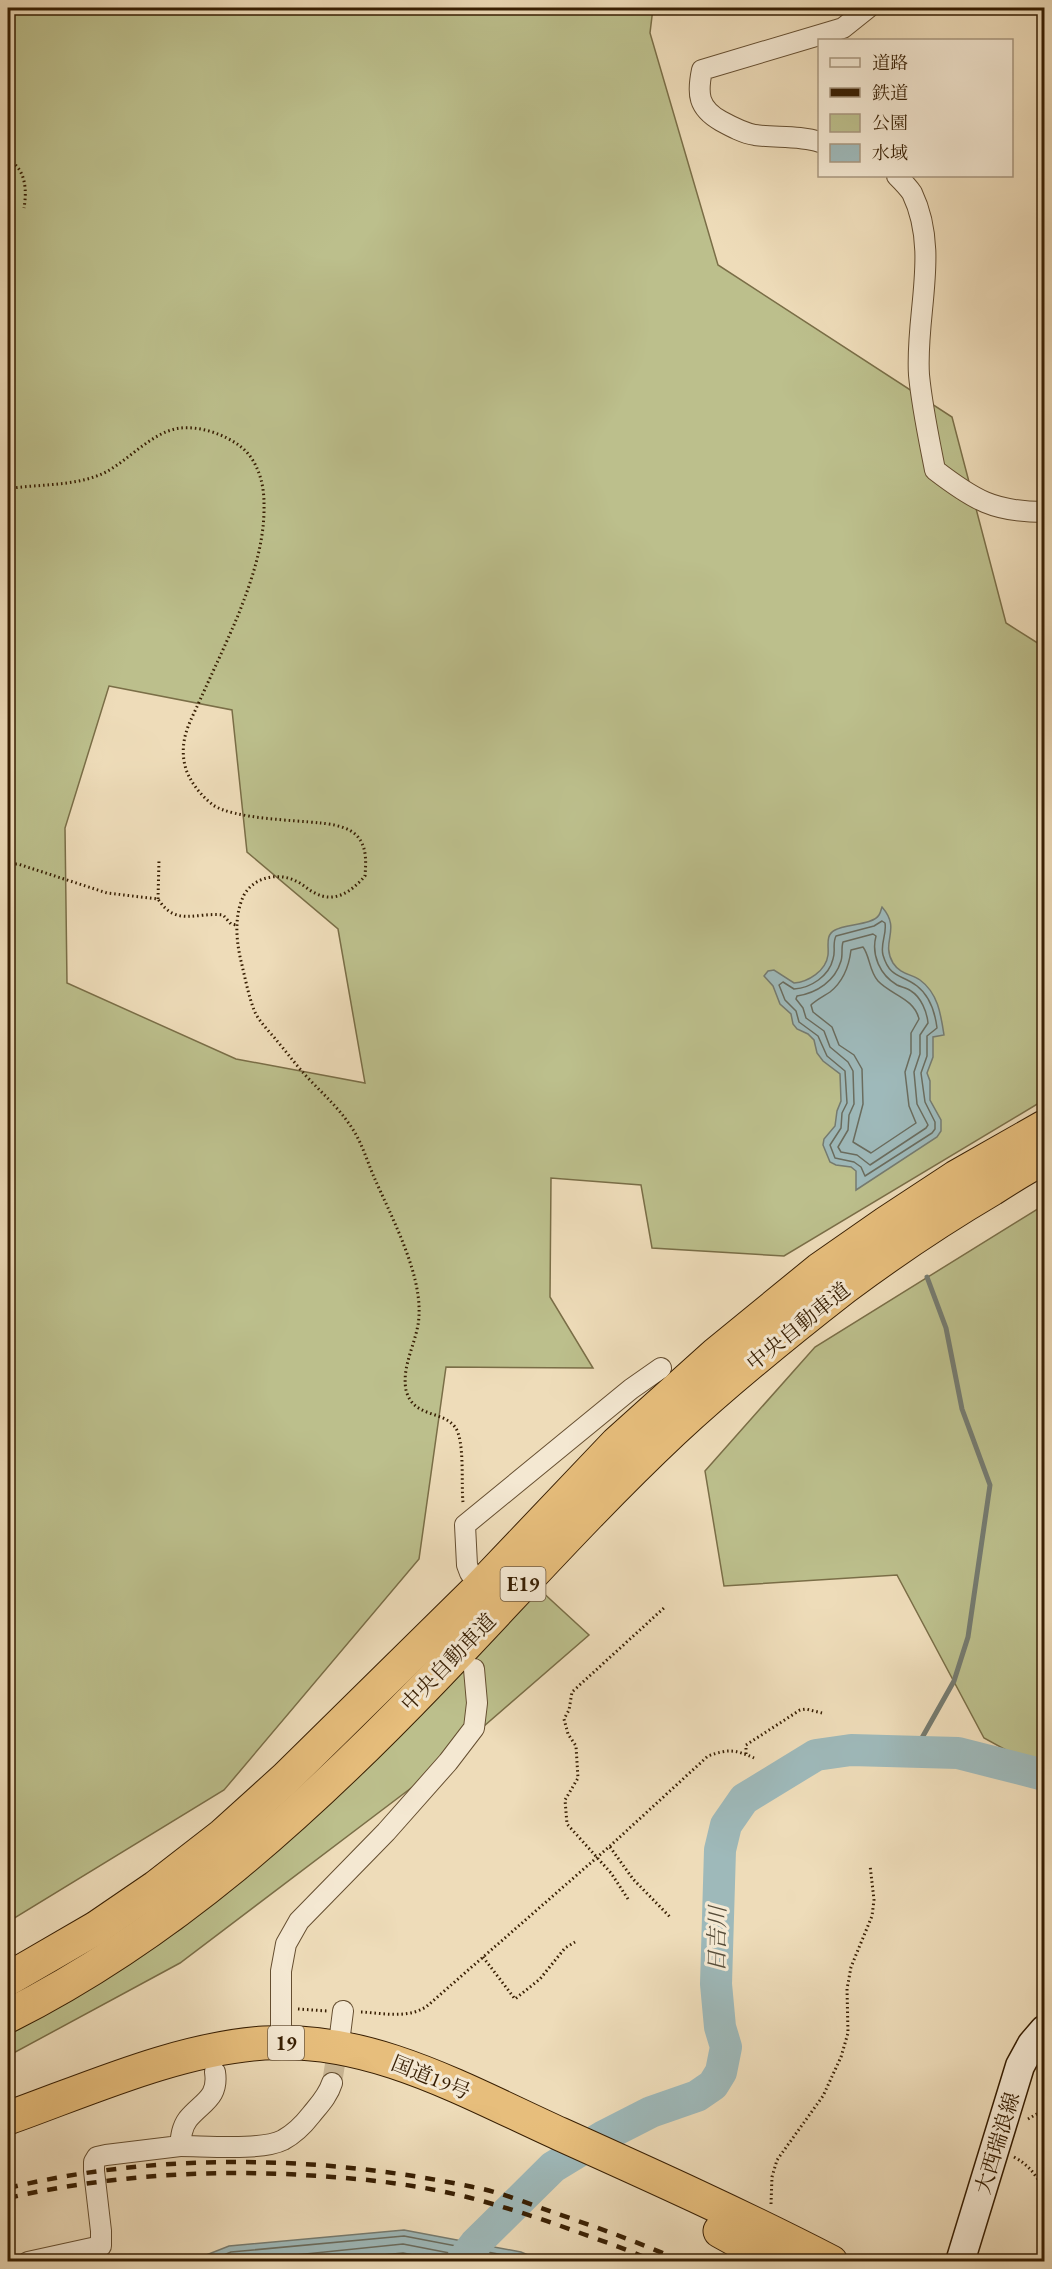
<svg xmlns="http://www.w3.org/2000/svg" width="1052" height="2269" viewBox="0 0 1052 2269" font-family="'EB Garamond','Noto Serif JP',serif">
<rect width="100%" height="100%" fill="#eedcb9"/>
<filter id="stains"><feTurbulence type="fractalNoise" baseFrequency=".00333" numOctaves="4"/><feColorMatrix values="0 0 0 0 .2 0 0 0 0 .09 0 0 0 0 .02 0 0 0 .5 -.17"/></filter>
<radialGradient id="worn" r=".72"><stop offset=".6" stop-color="#630" stop-opacity="0"/><stop offset="1" stop-color="#630" stop-opacity=".3"/></radialGradient>
<g fill="#bcbf8c" stroke="#7a6e47" stroke-width="1.5" fill-rule="evenodd">
<path d="M8,8H653L650,33L718,265L952,417L1006,623L1044,647V1100L784,1256L652,1248L641,1185L551,1178L550,1297L593,1368L446,1367L419,1559L224,1790L8,1922V209L14,206V179L10,173H8ZM109,686L232,710L247,852L338,929L365,1083L236,1059L67,983L65,828Z"/>
<path d="M1044,1205V1771L984,1738L897,1575L724,1586L705,1471L815,1347Z"/>
<path d="M539,1589L589,1635L423,1779L180,1963L8,2056V2029L72,1997L181,1929L290,1835Z"/>
</g>
<g fill="#9eb9ba" stroke="#757b70" stroke-width="1.5">
<path d="M882,907C902,930 880,941 893,963C900,974 911,974 920,980C938,993 941,1015 944,1035L933,1037V1057L927,1073L930,1081V1100L941,1120V1131L937,1137L856,1190V1171L851,1167L836,1165L830,1162L823,1145L824,1139L835,1126L837,1111L841,1101L840,1074L823,1061L817,1053L814,1040L808,1034L797,1029L793,1024L791,1014L780,1004L773,986L764,976L768,971L774,970L794,983C808,982 826,971 828,955C829,946 825,935 835,930C845,924 873,925 879,915C881,912 881,909 882,907Z"/>
<path d="M404,2230L521,2252L542,2261H191L229,2246Z"/>
</g>
<g fill="none" stroke-linecap="round" stroke-linejoin="round">
<g stroke="#6a6c5e" stroke-width="1.5">
<path d="M882,921L885,923C887,934 880,944 883,955C890,979 902,974 917,986C930,996 935,1012 937,1028L927,1036V1056L921,1073L925,1102L935,1122V1129L932,1133L865,1176L861,1167L854,1162L835,1158L830,1145L841,1128L842,1113L847,1103L845,1071L827,1056L818,1036L799,1022L796,1011L785,1000L779,985L783,982L794,989C811,988 829,976 833,959C836,951 832,944 836,936L874,926Z"/>
<path d="M873,934L876,936C871,955 880,975 897,985C901,987 907,988 911,991C921,997 927,1012 928,1023L920,1035V1054L914,1072L917,1104L928,1125L926,1128L870,1165L857,1155L841,1152L838,1147L848,1130L849,1115L854,1104L853,1071L848,1062L830,1047L824,1031L806,1018L803,1008L796,999L797,996C817,993 835,981 841,961C843,955 841,948 843,942Z"/>
<path d="M863,947C870,956 869,971 878,981C891,995 914,998 919,1019L911,1033V1053L905,1072L909,1106L916,1123L871,1153L853,1142L863,1104L862,1069L854,1055L839,1045L832,1027L813,1012L811,1005C816,1000 824,996 830,992C844,981 849,966 851,950Z"/>
<path d="M207,2262L231,2252L404,2236L519,2258L527,2262"/>
<path d="M228,2262L403,2244L496,2262"/>
<path d="M310,2262L403,2253L448,2262"/>
</g>
<path stroke="#757b70" stroke-width="5" d="M914,1752L954,1681L968,1637L990,1485L962,1409L946,1328L927,1277"/>
<path stroke="#9eb9ba" stroke-width="32" d="M461,2262L475,2244L553,2167L604,2136L651,2112L697,2096L713,2085L721,2072L726,2047L720,2027L716,1984L720,1850L726,1825L744,1799L816,1755L851,1750L958,1753L1044,1775"/>
<path stroke="#c9b694" stroke-width="20" stroke-dasharray="20 10" stroke-linecap="butt" d="M332,2083L339,2039"/>
<g stroke="#654e30" stroke-width="22">
<g id="street">
<path d="M820,142C799,135 776,138 755,135C743,133 732,127 721,121C698,108 697,94 702,70L843,28L868,8"/>
<path d="M897,176C902,181 908,187 912,193C940,251 915,314 919,375C922,407 929,439 935,470C974,500 994,512 1044,512"/>
<path d="M470,1573L467,1565L465,1525L631,1389L661,1368"/>
<path d="M340,2035L343,2011"/>
<path d="M281,2043V1971L286,1944L299,1921L386,1832L448,1762L474,1728L477,1703L474,1669"/>
<path d="M180,2146C206,2146 261,2151 283,2140C294,2134 304,2124 311,2115C319,2105 328,2096 332,2083"/>
<path d="M28,2262L101,2246V2231L94,2171V2162L97,2157L106,2155L180,2146C181,2136 182,2127 188,2119C202,2102 219,2098 215,2072"/>
</g>
</g>
<g stroke="#371e02" stroke-width="31">
<path id="secondary" d="M960,2262L1020,2066L1032,2044L1044,2030"/>
</g>
<g stroke="#371e02" stroke-width="35">
<g id="highway">
<path d="M8,1979L96,1928L156,1887L223,1835L286,1778L479,1588L617,1443L716,1354L820,1269L886,1223L956,1177L1044,1127"/>
<path d="M8,2016C171,1934 306,1811 432,1680C512,1597 589,1510 673,1431C728,1380 786,1333 845,1287C892,1252 941,1219 992,1189C1009,1178 1026,1167 1044,1158"/>
<path d="M8,2118C89,2089 177,2049 264,2043C371,2036 465,2091 560,2134C651,2175 742,2216 831,2262"/>
<path d="M720,2231L776,2262"/>
</g>
</g>
<g stroke="#371e02" stroke-width="3" stroke-dasharray="1.5 3" stroke-linecap="butt">
<path d="M8,160C26,168 27,191 24,208"/>
<path d="M8,491L13,488C44,484 78,486 106,472C130,459 152,432 180,428C200,426 224,434 240,446C257,459 264,482 264,503C265,541 253,577 239,613C227,642 213,671 200,700C194,714 186,727 184,742C182,754 184,768 190,778C195,788 204,798 213,805C234,819 294,820 320,823C332,824 350,827 358,837C367,848 366,862 365,876C352,891 335,904 315,893C308,890 303,884 296,881C278,872 254,877 244,895C234,915 236,940 241,961C245,977 248,994 254,1010C259,1022 270,1032 278,1042C288,1054 297,1066 307,1077C323,1094 339,1108 352,1128C362,1143 367,1161 374,1177C391,1216 421,1272 419,1314C419,1339 401,1364 406,1390C413,1418 442,1410 455,1427C465,1440 461,1484 463,1502"/>
<path d="M8,868L12,864H18L107,893L158,899C176,927 195,912 223,915L231,924L236,925"/>
<path d="M158,899L159,860"/>
<path d="M746,1754V1745L800,1710L806,1709L822,1713"/>
<path d="M610,1847L633,1879L671,1918"/>
<path d="M628,1899L611,1873L567,1824L565,1800L578,1778L576,1746L568,1734L564,1719L569,1710L572,1692L665,1607"/>
<path d="M483,1957L515,1999L540,1979L565,1948L575,1942"/>
<path d="M298,2009L327,2011"/>
<path d="M361,2012C383,2013 406,2019 426,2007L610,1846L708,1756C728,1749 734,1749 754,1758"/>
<path d="M1028,2119L1044,2110"/>
<path d="M1014,2157C1029,2165 1036,2175 1044,2190"/>
<path d="M771,2204L772,2177L777,2160L823,2096L841,2057L848,2033L847,1989L851,1967L872,1916L874,1900L870,1865"/>
</g>
<use href="#street" stroke="#f4e8d2" stroke-width="20"/>
<use href="#secondary" stroke="#f4e8d2" stroke-width="28"/>
<use href="#highway" stroke="#e7be7c" stroke-width="33"/>
<g stroke="#371e02" stroke-width="4.5" stroke-dasharray="10 10" stroke-linecap="butt">
<path d="M8,2188C159,2152 321,2155 473,2187C501,2192 529,2204 555,2213C599,2228 641,2243 683,2262"/>
<path d="M8,2198C114,2174 223,2168 332,2177C377,2180 423,2186 467,2197C506,2207 545,2220 583,2234C608,2243 632,2251 655,2262"/>
</g>
</g>
<g text-anchor="middle" dominant-baseline="central" stroke-width="6" stroke-linejoin="round" paint-order="stroke">
<g fill="#f4e8d2" stroke="#705b40" stroke-width="1.5">
<rect x="500.5" y="1567" width="45" height="34" rx="4.5"/>
<rect x="268" y="2026" width="36" height="34" rx="4.5"/>
</g>
<g font-size="20" font-weight="bold" fill="#371e02">
<text x="523" y="1584">E19</text>
<text x="286" y="2043">19</text>
</g>
<g font-size="21" fill="#371e02" stroke="#f4e8d2">
<text transform="translate(798 1326) rotate(-39)">中央自動車道</text>
<text transform="translate(448 1662) rotate(-46)">中央自動車道</text>
<text transform="translate(431 2077) rotate(22)">国道19号</text>
<text transform="translate(997 2143) rotate(-73)">大西瑞浪線</text>
</g>
<g font-size="22" font-style="italic" fill="#564c39" stroke="#f4e8d2">
<text transform="translate(717 1939) rotate(-89)">日吉川</text>
</g>
</g>
<rect width="1052" height="2269" fill="none" stroke="#eedcb9" stroke-width="30"/>
<rect x="9" y="9" width="1034" height="2251" fill="none" stroke="#371e02" stroke-width="3"/>
<rect x="15" y="15" width="1022" height="2239" fill="none" stroke="#371e02" stroke-width="1.5"/>
<rect x="818" y="39" width="195" height="138" fill="#f4e8d2" stroke="#a8977f" stroke-width="1.5"/>
<rect x="830" y="58" width="30" height="9" fill="#f4e8d2" stroke="#a8977f" stroke-width="1.5"/>
<text x="872" y="69" font-size="18" fill="#371e02">道路</text>
<rect x="830" y="88" width="30" height="9" fill="#371e02" stroke="#a8977f" stroke-width="1.5"/>
<text x="872" y="99" font-size="18" fill="#371e02">鉄道</text>
<rect x="830" y="114" width="30" height="18" fill="#bcbf8c" stroke="#a8977f" stroke-width="1.5"/>
<text x="872" y="129" font-size="18" fill="#371e02">公園</text>
<rect x="830" y="144" width="30" height="18" fill="#9eb9ba" stroke="#a8977f" stroke-width="1.5"/>
<text x="872" y="159" font-size="18" fill="#371e02">水域</text>
<rect width="100%" height="100%" filter="url(#stains)"/>
<rect width="100%" height="100%" fill="url(#worn)"/>
</svg>
